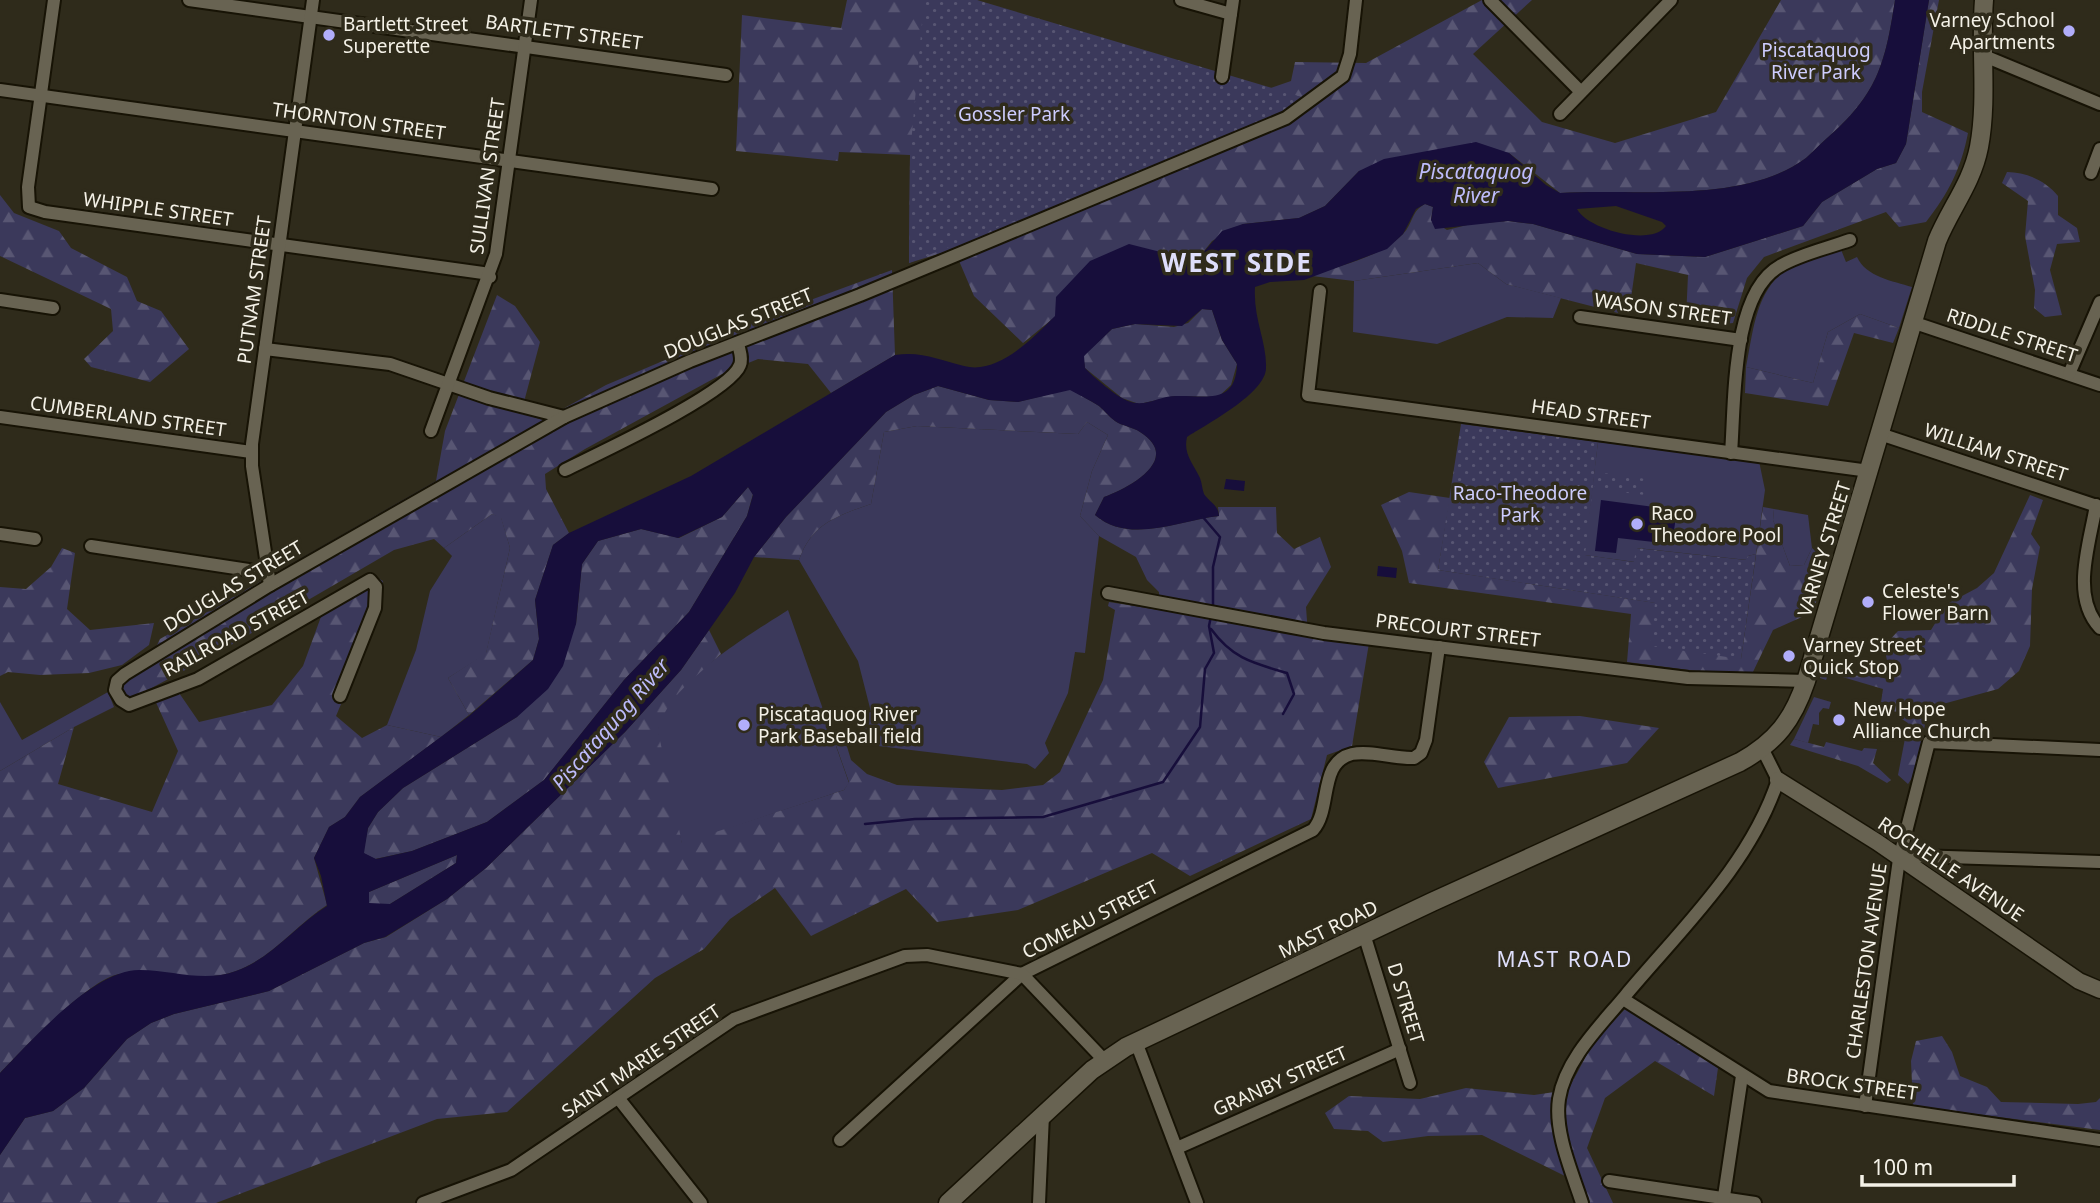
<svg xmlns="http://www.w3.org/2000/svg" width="2100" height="1203" viewBox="0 0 2100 1203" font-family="'Noto Sans',sans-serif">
<defs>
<pattern id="forest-firs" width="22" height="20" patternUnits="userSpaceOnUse" patternTransform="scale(1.75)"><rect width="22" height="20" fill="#3b395b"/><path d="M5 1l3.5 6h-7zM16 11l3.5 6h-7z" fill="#585673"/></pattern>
<pattern id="park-dots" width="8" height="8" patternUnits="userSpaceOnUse" patternTransform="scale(1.75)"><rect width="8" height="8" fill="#3b395b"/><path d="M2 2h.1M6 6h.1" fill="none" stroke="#585673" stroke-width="1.8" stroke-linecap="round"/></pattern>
</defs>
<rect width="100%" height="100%" fill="#2f2b1b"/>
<g fill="#3b395b">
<path d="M1840,247L1846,262L1857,257C1866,277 1893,281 1912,287L1899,328L1860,314L1828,332L1813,383L1746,367C1753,333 1755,294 1784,271C1799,260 1823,254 1840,247Z"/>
<path d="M1478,263L1506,284L1561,298L1553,318L1507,317L1437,344L1353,332L1354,281Z"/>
<path d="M1087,422L1108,435L1092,471L1080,516L1099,536L1085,653L1075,652L1068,693L1045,743L1049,753L1035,769L1027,764L870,745L865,727V713L871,712L858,661L799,560C812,523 837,516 871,504L884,432L917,426L1078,434Z"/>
<path d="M1598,442L1759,461L1765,490L1756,554L1748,556L1747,560L1637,548L1635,562L1584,555Z"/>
<path d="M1774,509L1808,515L1812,548L1804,565L1790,566L1773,520Z"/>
<path d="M492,514L501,517L510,548L486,654L448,678L469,715L441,737L387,725L416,650L430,591L452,556L444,548Z"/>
<path d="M788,610L849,783L844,790L682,844C674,809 659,769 658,733C657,689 754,632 788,610Z"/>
<path d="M108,692L114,707L74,727L0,771V702L22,740Z"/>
<path d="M1814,697L1831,702L1829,709L1823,708L1819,713V725L1813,724L1808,743L1794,739Z"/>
</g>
<g fill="url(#forest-firs)">
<path d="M847,0H976L1228,103L1291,81L1295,62L1366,63L1482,0H1532L1473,54L1542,122L1615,143L1716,112L1781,0H1895C1885,65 1877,95 1826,139C1819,145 1813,152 1806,158C1743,205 1635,188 1560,193L1509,153L1359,171L1325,206L1299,218L1243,224L1212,241L1196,261L1162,252L1056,316L1023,343L974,296L954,249L909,263L910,155L839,152L838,161L736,151L742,15L841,28Z"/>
<path d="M1929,0H1939L1922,92V112L1968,133C1961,169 1948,194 1926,222L1899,227L1886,212L1764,257L1747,278L1733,323L1713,325L1686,319L1688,275L1636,263L1630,305L1618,313L1506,284L1478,263L1354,281L1312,276C1342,264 1379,258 1403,234C1413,224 1411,211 1425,204L1433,207L1431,220L1447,230L1471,224L1508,221L1533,224L1637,254L1705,257L1803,226L1822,202L1877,169L1896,163L1906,144Z"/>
<path d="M2007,172C2026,172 2046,181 2058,196V215L2077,228L2080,242L2057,244L2050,270L2062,315L2045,317L2034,308L2035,290L2025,236L2028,201L2002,183Z"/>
<path d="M0,195L14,213L59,231L71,248L127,277L137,301L161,311L189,349L150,382L91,367L84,359L113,331L111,309L0,256Z"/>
<path d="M892,270L895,355L831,393L808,364L758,359L724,373L585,449L545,474L546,489L569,533L553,545L535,600L539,639L533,660L469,715L448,678L486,653L510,548L501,518L492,514L444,548L434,539L394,550L219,652L129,700L121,686L124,678L147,666L160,639L436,481L445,431L497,295L515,306L540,342L525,398L530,416L543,420L606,385L786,309Z"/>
<path d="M1202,309L1212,310L1222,340L1237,364L1231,385L1218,397L1175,396L1139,404L1122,398L1085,368L1083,356L1112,329L1135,324L1174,327L1188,323Z"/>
<path d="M1860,314L1899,328L1893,343L1854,333L1828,406L1745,393L1746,367L1813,383L1828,332Z"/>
<path d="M938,386L989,400L1018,402L1070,389C1079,395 1090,400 1099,406C1104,410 1109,417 1115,421C1122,426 1133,427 1140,432C1183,459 1129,488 1104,497L1095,515C1130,545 1179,520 1219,516L1218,507H1276L1277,533L1294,549L1320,537L1331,567L1306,607L1308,635L1369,643L1352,746L1327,755L1311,819L1190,876L1152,853L1018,910L937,922L906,889L811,936L775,888L730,919L704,949L655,978L507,1112L437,1119L216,1203H0V1155L25,1118L53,1111L84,1088L127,1039L151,1023L174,1014L269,991L364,943L386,937L447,899L486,868L625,732L681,670L709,630L721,654C697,676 665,698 658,731L682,843L844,790L849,782L832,734L842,730L851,760L867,774L897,785L1002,790L1043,785L1060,772L1103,680L1115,610L1108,606L1109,602L1159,610V592L1147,580L1136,557L1099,536L1080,516L1092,471L1108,435L1087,422L1078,434L917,426L884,432L871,504C837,516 812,523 799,560L754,557L786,517L886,412L914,395Z"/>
<path d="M748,487L753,494L747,516L689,612L624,680L544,780L487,822L412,851L375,859L363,853L368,828L378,812L403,788L517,717L576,624L582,564L598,541L641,529L679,538L722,517Z"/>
<path d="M1409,492L1450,498L1438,570L1656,603L1741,659L1763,507L1774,509L1773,520L1790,566L1804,565L1812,548L1828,562L1813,612L1773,630L1752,674L1705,672L1627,662L1631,614L1409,583L1402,551L1381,505Z"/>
<path d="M2030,495L2043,500L2031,534L2040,547L2032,589L2030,646L2019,671L1998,689L1928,708L1916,772L1908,784L1898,775L1908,723L1897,716L1898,712L1880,709L1883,689L1829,673L1826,680L1820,678L1824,663L1891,680L1884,646L1898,631L1931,630L1947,604L1977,588L1994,573Z"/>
<path d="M62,548L75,553L67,609L90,630L154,623L149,645L122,665L89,673L40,675L8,672L0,676V587L26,589L51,567Z"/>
<path d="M372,575L383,581L371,633L336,716L362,738L387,725L441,737L360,797L345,817L329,827L314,858L327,905C296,925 272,958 236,971C198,985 158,968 119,974C89,979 23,1049 0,1073V771L74,727L58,784L152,812L178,751L154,698L175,687L199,722L272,705L303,666L326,603Z"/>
<path d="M1580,716L1659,728L1627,763L1498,788L1484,762L1509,717Z"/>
<path d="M1794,739L1824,747L1826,742L1862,751L1864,748L1877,749L1873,763L1891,780L1887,783L1858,766L1790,745Z"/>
<path d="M457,855L456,863L390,904H369V892Z"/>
<path d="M1626,1008L1718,1068L1714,1096L1655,1061L1605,1098L1587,1148L1613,1203H1590L1588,1196L1565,1176L1482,1135L1428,1136L1383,1142L1368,1131L1334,1129L1325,1113L1349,1096L1420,1099L1466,1088L1534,1095L1568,1090L1593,1043Z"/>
<path d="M1942,1036L1952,1052L1960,1076L1987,1087L2001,1102L2078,1104L2096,1102L2100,1098V1130L1913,1106L1911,1061L1916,1041Z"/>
</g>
<g fill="url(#park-dots)">
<path d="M924,0H977L1302,97L1274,124L1168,159L909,263L910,155Z"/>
<path d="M1461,424L1598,442L1585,555L1634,562L1636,548L1746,560L1748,556L1756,554L1741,659L1650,646L1655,603L1438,570Z"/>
<path d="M1596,472L1647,479L1645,495L1594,489Z"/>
</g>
<g fill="#170e3b" fill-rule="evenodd">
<path d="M1895,0H1929L1906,144L1896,163L1877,169L1822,202L1803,226L1705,257L1637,254L1533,224L1508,221L1435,229L1431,220L1433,207L1425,204L1416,209L1403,234L1387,249L1304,280L1270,282L1255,287C1253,319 1267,342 1266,368C1266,393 1207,424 1187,437C1183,454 1193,463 1200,478C1202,483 1202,489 1204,494C1210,503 1218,504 1219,516C1180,520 1130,545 1095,515L1104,497C1129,488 1183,459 1140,432C1133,427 1122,426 1115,421C1109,417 1104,410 1099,406C1090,400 1079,395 1070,390L1018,402L989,400L938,386L914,395L886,412L786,517L754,557L735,593L681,670L625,732L486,868L447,899L385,937L364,943L269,991L174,1014L151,1023L127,1039L84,1088L53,1111L25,1118L0,1155V1073C31,1041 94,969 140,970C173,970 203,983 236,971C271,959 296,925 327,906L321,876L314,858L329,827L345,817L360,797L469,716L533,660L539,639L535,600L553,545L569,533L691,476L895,355C922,351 939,360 964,366C998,375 1033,338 1055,316L1056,297L1090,261L1129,244L1196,261L1222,231L1243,224L1299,218L1325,206L1359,171L1384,159L1476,142L1509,153L1546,185L1560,193C1635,188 1743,205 1806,158C1813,152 1819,145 1826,139C1877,95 1885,65 1895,0ZM1616,206L1662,222L1666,226C1651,247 1587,229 1577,209ZM1202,309L1212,310L1222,340L1237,364C1236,406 1204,395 1176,396C1159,396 1145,408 1128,401C1117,397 1093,377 1085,368L1084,356L1112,329L1135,324L1182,326ZM748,487L753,495L747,516L689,612L624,680L544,780L487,822L412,851L376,859L364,853L368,828L378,812L403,788L517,717L548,689L563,666L576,624L582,564L598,541L641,529L678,538L722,517ZM457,855L456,863L390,904L369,903V892Z"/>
<path d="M1226,479L1245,481L1244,491L1224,489Z"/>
<path d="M1601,500L1677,510L1672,544L1618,538L1616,553L1595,551Z"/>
<path d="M1378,566L1397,568L1396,578L1377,576Z"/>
</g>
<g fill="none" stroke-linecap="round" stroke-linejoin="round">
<g stroke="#170e3b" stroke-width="2.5">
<path d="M1202,516L1220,537L1213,567V607"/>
<path d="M1211,629C1233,659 1253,663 1287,673L1294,694L1283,714"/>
<path d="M865,824L915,819L1043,817L1163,782L1200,727L1205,669L1214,653L1209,626L1211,616"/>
</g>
<g stroke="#171305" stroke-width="16">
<g id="minor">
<path d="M54,0L28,187L29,207L45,212L483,273L490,277"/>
<path d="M189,0L726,75"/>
<path d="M1181,0L1231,14"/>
<path d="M1490,0L1581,92"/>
<path d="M1982,55L2100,104"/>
<path d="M1222,77L1233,0"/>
<path d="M0,90L712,189"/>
<path d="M1560,114L1671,0"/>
<path d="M2091,173L2100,149"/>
<path d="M1320,291L1308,395L1869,471"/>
<path d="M0,300L53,308"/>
<path d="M1580,317L1741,340"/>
<path d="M1912,322L2100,385"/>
<path d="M265,349L390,364L489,398L564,417"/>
<path d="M2069,374L2100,302"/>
<path d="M0,417L251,452"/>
<path d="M431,431L496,254L531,0"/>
<path d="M1880,434L2100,507"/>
<path d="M1731,453C1735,403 1731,293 1780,266C1800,254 1828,248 1850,240"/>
<path d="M565,470C597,454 730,393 740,365C743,358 739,350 738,343"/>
<path d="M2096,505C2090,543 2070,596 2100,628"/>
<path d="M0,534L35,539"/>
<path d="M91,546L268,573"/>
<path d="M270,585L252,466V444L313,0"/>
<path d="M1108,593L1324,633L1688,678L1806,681"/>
<path d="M340,696L375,608L376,587L370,580L198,679L129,705L121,700L115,690L117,681L125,674L270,585L564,417L690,361L860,295L1286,118L1343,76L1350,54L1356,0"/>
<path d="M1899,859L1916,856L2100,862"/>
<path d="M1364,934L1410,1083"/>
<path d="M1623,999L1769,1091L2100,1140"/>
<path d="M1136,1042L1197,1203"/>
<path d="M619,1099L701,1203"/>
<path d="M1865,1106L1899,859L1929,742L2100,750"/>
<path d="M840,1140L1022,974L1313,830C1332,809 1318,762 1352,754C1371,750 1394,759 1414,758L1421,753L1426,740L1439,647"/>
<path d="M1177,1148L1400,1049"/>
<path d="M1609,1181L1755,1203"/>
<path d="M423,1203L511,1170L734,1019L905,956L927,955L1022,974L1104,1060"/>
<path d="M1039,1203L1043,1115"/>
<path d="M1582,1203C1572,1172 1554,1132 1559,1099C1565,1060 1600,1026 1625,996C1681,929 1750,865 1778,780L1763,750"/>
<path d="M1723,1203L1742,1076"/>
</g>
</g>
<g stroke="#171305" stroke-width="19">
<path id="tertiary" d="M1778,780L1877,842L2079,981L2100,990"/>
</g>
<g stroke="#171305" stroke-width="21">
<path id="secondary" d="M948,1203L1092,1070L1126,1047L1432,902L1740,762C1776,742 1793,720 1806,681L1937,241C1950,209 1972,183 1979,147C1988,99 1980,48 1984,0"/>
</g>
<use href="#minor" stroke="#686352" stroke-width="12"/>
<use href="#tertiary" stroke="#686352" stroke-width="16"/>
<use href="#secondary" stroke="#686352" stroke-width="18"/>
</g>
<g fill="#b1adfa" stroke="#2f2b1b" stroke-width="2.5">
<circle cx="2069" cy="31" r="7"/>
<circle cx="329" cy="35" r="7"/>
<circle cx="1637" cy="524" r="7"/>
<circle cx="1868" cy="602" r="7"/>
<circle cx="1789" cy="656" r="7"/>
<circle cx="1839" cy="720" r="7"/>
<circle cx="744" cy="725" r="7"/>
</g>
<g text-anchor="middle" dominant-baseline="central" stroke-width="7" stroke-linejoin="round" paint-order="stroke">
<g font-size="19" fill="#f4f1e7" stroke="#2f2b1b" text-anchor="start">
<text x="2055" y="20" text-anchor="end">Varney School<tspan x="2055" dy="22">Apartments</tspan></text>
<text x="343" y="24">Bartlett Street<tspan x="343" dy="22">Superette</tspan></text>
<text x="1651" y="513">Raco<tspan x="1651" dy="22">Theodore Pool</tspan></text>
<text x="1882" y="591">Celeste's<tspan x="1882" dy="22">Flower Barn</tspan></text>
<text x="1803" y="645">Varney Street<tspan x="1803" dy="22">Quick Stop</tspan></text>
<text x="1853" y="709">New Hope<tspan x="1853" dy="22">Alliance Church</tspan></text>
<text x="758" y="714">Piscataquog River<tspan x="758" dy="22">Park Baseball field</tspan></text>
</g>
<g font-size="19" fill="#f4f1e7" stroke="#2f2b1b">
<text transform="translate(564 32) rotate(8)">BARTLETT STREET</text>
<text transform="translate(359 121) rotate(8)">THORNTON STREET</text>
<text transform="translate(487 176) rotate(-82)">SULLIVAN STREET</text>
<text transform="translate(158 209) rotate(8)">WHIPPLE STREET</text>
<text transform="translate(254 290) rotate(-82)">PUTNAM STREET</text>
<text transform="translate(1663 309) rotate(8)">WASON STREET</text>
<text transform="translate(738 323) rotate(-22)">DOUGLAS STREET</text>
<text transform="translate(2012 335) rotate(18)">RIDDLE STREET</text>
<text transform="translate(1591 414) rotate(8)">HEAD STREET</text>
<text transform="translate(128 416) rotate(8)">CUMBERLAND STREET</text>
<text transform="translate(1996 452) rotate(18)">WILLIAM STREET</text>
<text transform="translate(1824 549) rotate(-73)">VARNEY STREET</text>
<text transform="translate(233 586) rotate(-31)">DOUGLAS STREET</text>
<text transform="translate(1458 630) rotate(7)">PRECOURT STREET</text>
<text transform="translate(236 633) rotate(-28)">RAILROAD STREET</text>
<text transform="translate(1951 869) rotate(34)">ROCHELLE AVENUE</text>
<text transform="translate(1090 919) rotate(-27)">COMEAU STREET</text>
<text transform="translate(1328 929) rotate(-26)">MAST ROAD</text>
<text transform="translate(1866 961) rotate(-82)">CHARLESTON AVENUE</text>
<text transform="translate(1406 1003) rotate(73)">D STREET</text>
<text transform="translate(641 1061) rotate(-34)">SAINT MARIE STREET</text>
<text transform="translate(1280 1081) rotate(-24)">GRANBY STREET</text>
<text transform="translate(1852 1084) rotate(8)">BROCK STREET</text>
</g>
<g font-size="19" fill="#cdccfd" stroke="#2f2b1b">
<text x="1816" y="50">Piscataquog<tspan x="1816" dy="22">River Park</tspan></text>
<text x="1014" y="114">Gossler Park</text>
<text x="1520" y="493">Raco-Theodore<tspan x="1520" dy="22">Park</tspan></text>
</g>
<g font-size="21" font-style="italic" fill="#bdbbfb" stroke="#2f2b1b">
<text x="1476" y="171">Piscataquog<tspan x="1476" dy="24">River</tspan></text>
<text transform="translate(610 724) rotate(-49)">Piscataquog River</text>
</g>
<g font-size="21" letter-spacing="2" fill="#dedefb" stroke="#2f2b1b">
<text x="1565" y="959">MAST ROAD</text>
</g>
<g font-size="26" font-weight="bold" letter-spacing="2" fill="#dedefb" stroke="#2f2b1b">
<text x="1237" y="262">WEST SIDE</text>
</g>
</g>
<path d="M1862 1175v10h152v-10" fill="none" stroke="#f4f1e7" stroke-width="3.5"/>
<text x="1872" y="1175" font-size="21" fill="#f4f1e7" stroke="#2f2b1b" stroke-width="5" paint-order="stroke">100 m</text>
</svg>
